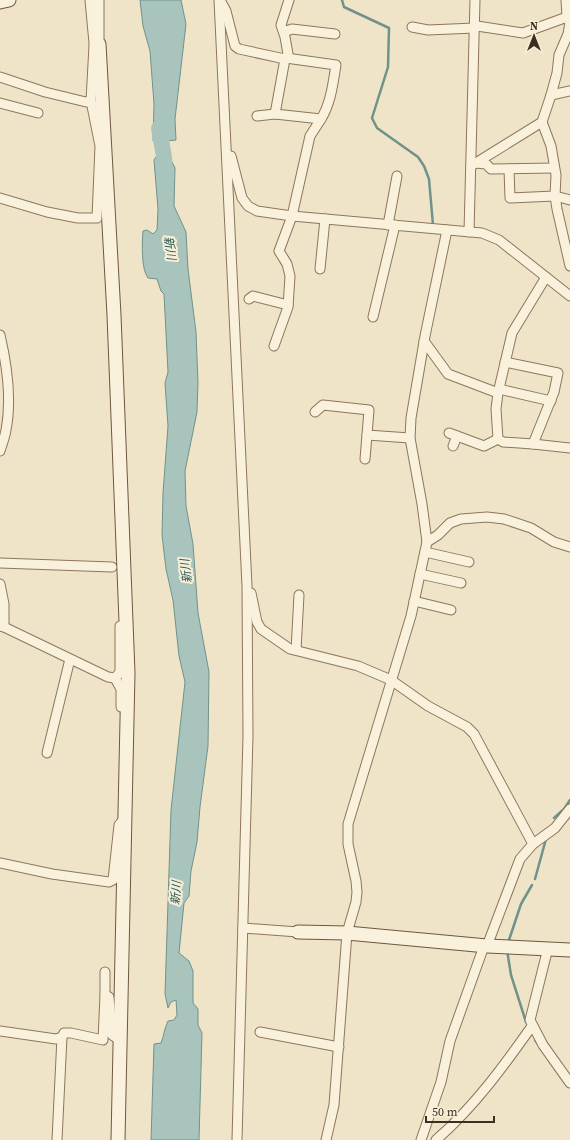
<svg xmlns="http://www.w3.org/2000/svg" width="570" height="1140" viewBox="0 0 570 1140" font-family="'Source Serif 4','Noto Sans JP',serif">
<rect width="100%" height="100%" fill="#f0e4c8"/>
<g fill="#a9c4bc" stroke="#6f938a">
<path d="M140,0H181L186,24L175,119L176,140L166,141V150H159V141H153L154,104L150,51L143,26Z"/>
<path d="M156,157L170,158L175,168L174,206L186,232L188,269L196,332L198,382L197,412L185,471L186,506L193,544L198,613L209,672L208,746L200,807L197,842L191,871L189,896L184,903L179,953L189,961L193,971V1003L198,1009V1025L202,1033L199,1140H151L154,1044L161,1043C164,1036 164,1029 168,1021L174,1020L177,1015L176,1000L171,1002L168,1008L165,994L171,810L185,682L179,656L173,600L166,569L162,535L163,493L168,426L165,383L168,372L164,294L161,291L157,279L148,278C141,269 142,243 143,231L147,230L153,234L157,230L158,209L154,160Z"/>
</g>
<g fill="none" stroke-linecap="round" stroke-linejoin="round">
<g stroke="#6f938a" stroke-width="2.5">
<path d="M342,0L344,7L389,28L388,67L372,118L377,128L418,157L424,166L429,179L433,225"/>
<path d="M554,818L564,809L570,800"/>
<path d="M535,879L546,839"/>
<path d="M508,943L521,904L532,885"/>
<path d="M507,950L511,975L526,1022"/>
<path d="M535,1040L538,1044"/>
</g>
<path stroke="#a9c4bc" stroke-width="16" d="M159,128L164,157L165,178"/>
<g stroke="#8d765c" stroke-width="11">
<g id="street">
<path d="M90,0L94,43L99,44V0"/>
<path d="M219,0L247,586L248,736L237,1140"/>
<path d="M220,0L226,11L235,46L239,49L285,59L288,54L285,37L281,25L289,0"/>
<path d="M566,0L567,17"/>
<path d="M412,27L428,30L475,28L477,26L523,33L567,17L570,22"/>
<path d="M284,32L292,29L335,34"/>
<path d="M285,59L275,114L321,119C331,103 333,83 336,65L286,58"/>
<path d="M0,77L45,92L86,102L91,101"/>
<path d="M551,95L557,73L559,55L568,34L570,22"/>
<path d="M0,103L38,113"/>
<path d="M257,116L275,114"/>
<path d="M231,156L242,198L248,206L257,211L292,216L482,233L499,240L570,296"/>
<path d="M476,163L486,164L491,169L554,168"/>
<path d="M471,166L542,122"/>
<path d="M509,169L510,198L555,196L556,175L551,146L542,122L551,95L570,91"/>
<path d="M0,198L47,212L78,218H97L100,146L91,101L94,45"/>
<path d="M570,200L555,196L557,209L570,266"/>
<path d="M388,225L397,176"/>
<path d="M469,232L475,0"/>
<path d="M320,269L325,219"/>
<path d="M249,299L253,296L288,305"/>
<path d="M373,317L395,225"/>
<path d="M0,335C7,365 12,399 6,430C5,437 2,444 0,451"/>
<path d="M424,341L448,374L498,393L496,409L498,439L503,442L533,444L570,448"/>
<path d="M274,346L288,307L290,276L287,264L279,251L292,216L310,136L321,119"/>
<path d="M505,362L558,373L554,392L533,444"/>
<path d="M499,389L551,401"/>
<path d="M498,393L512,333L546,277"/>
<path d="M315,412L323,405L369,410L367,435L410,438"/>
<path d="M449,433L484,446L498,439"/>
<path d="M453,446L457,436"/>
<path d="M365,459L367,435"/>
<path d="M427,542L438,535L450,523L461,519L487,517L504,519L531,528L554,542L570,547"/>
<path d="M425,552L469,562"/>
<path d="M0,563L112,567"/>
<path d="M420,574L461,583"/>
<path d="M0,584L4,604V627"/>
<path d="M251,593L257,622L261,629L290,649L358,666L391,680L428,706L467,727L474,734L533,844"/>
<path d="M414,601L451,610"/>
<path d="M0,626L4,627L108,677L115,678L120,672V626"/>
<path d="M296,650L299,595"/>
<path d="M115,678L121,689V707"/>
<path d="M47,753L70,659"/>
<path d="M0,863L52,874L109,882L113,880L119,825L124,819"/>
<path d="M243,928L298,932"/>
<path d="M487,946L520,859L533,844L555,828L570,809"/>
<path d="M548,948L530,1020L543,1045L570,1083"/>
<path d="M105,972V995"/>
<path d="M0,1031L56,1039L62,1037L64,1033H71L103,1040L105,995L109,997L112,1035L121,1041"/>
<path d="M260,1032L339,1047"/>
<path d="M57,1140L62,1037"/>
<path d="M326,1140L334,1105L347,933L356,902L357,892L356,881L348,844V824L411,616L427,542L422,504L410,438L411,418L425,336L447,230"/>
<path d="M421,1140L441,1082L450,1041L484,946"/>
<path d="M436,1140C474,1107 503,1067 532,1026"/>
</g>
</g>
<g stroke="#6f573f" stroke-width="15">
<g id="secondary">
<path d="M0,2L9,0"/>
<path d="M99,44L114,315L128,673L118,1140"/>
<path d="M298,932L347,933L487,946L570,950"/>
</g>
</g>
<use href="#street" stroke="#faf1dc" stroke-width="9"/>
<use href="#secondary" stroke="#faf1dc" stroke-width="13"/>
</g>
<g text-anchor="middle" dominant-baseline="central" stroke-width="4" stroke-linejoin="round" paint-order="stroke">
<g font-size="12" font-style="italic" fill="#2f5d5a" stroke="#f7eed8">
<text transform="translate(170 248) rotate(82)">新川</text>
<text transform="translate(186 571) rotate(-97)">新川</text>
<text transform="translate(176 893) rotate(-86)">新川</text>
</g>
</g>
<g transform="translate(534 36)" stroke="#f7eed8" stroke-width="3" paint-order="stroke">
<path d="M0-3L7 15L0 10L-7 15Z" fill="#3d2e20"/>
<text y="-6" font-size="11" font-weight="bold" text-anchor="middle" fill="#3d2e20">N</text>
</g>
<path d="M426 1116v6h68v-6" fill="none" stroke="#3d2e20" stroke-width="2"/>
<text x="432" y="1116" font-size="12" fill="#3d2e20" stroke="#f7eed8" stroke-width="3" paint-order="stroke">50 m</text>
</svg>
